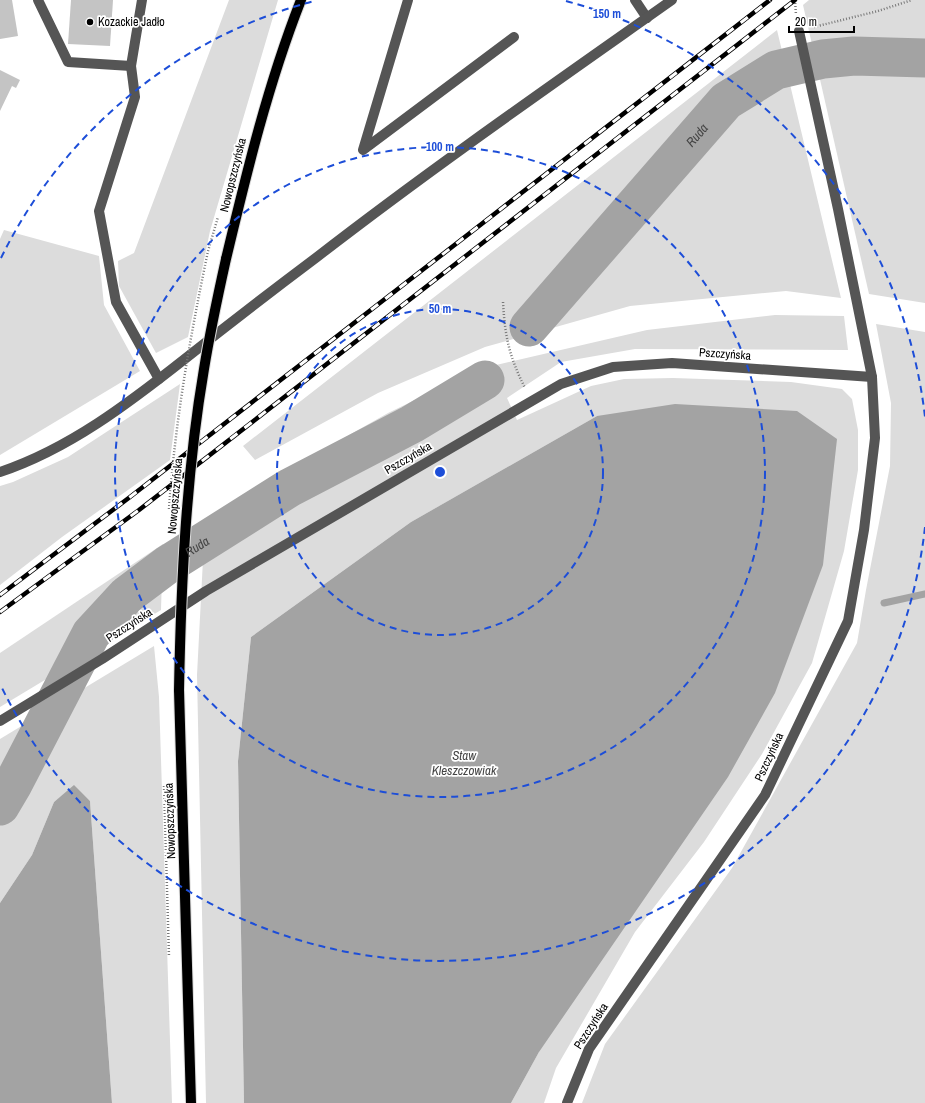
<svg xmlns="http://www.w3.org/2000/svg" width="925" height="1103" viewBox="0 0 925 1103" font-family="'Archivo Narrow',sans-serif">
<rect width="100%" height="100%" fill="#fff"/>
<g fill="#dcdcdc">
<path d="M229,0H278L210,231L188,337L156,353L119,286L118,261L134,253Z"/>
<path d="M809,0H925V303L869,294L803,5Z"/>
<path d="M777,30L841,298L786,291L630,306L485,347L378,393L255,460L243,446Z"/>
<path d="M4,230L99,256L104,305L140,371L0,455V239Z"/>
<path d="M775,315L844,316L848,350L635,349L561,362L507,398L517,420L591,386L624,379L673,378L791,382L842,389L852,399L858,430V470L844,551L812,663L762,754L704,842L635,932L556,1068L544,1103H511L539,1052L597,416L411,522L251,637L238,761L244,1103H206L197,675L205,521L247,493L388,413L479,369L647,330Z"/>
<path d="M876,324L925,332V1103H582L605,1044L732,868L857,643L866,590L890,466L891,403Z"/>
<path d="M180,384L170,460L62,537L0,585V486L13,482L68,457Z"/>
<path d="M163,544L161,610L0,707V653Z"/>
<path d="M154,646L159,697L172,1103H112L90,801L74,786L54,802L32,855L0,903V739Z"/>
</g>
<g fill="#a3a3a3">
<path d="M675,404L797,411L837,439L823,565L775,693L728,777L539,1052L511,1103H244L238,761L251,637L411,522L597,416Z"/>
<path d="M74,785L90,801L112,1103H0V903L32,855L54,802Z"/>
</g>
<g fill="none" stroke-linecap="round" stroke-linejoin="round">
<path stroke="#a3a3a3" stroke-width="7" d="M884,603L925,594"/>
<g stroke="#a3a3a3" stroke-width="39">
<path id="s1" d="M529,327L726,101L776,70L823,59L854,56L925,58"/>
<path id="s2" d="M0,806L13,784L91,634L127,595L167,565L289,488L412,424L485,380"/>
</g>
</g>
<g fill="#c4c4c4">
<path d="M0,0H12L18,36L0,39Z"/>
<path d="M71,0H113L110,46L68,44Z"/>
<path d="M0,70L20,80L16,88L12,86L0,111Z"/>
</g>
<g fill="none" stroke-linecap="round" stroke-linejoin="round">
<g stroke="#dbdbdb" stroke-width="12">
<g id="major">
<path d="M226,259C247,171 268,84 301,0"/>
<path d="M179,690L191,1103"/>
</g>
</g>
<g stroke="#777" stroke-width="2.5" stroke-dasharray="1 2" stroke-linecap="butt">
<path d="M795,0L796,15"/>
<path d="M814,27L878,11L912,0"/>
<path d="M208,251L218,217"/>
<path d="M503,302C505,337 509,356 525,388"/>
<path d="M164,786L169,957"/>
</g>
<g stroke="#555" stroke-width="10">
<path d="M38,0L68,62L131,66"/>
<path d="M142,0L131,66L135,97L99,211L116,302L159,379"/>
<path d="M408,0L363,150L514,37"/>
<path d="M635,0L647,18"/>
<path d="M0,472C69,449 129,403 186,358C229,324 273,290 317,257C432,168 553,84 672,0"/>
<path d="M0,721L102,659L206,591L561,384L613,367L672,363L872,377"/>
<path d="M567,1103L589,1049L765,795L848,621L864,530L875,438L872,377L838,209L799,31"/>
</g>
<use href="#major" stroke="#000" stroke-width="10"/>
<g stroke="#000" stroke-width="4.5">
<g id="rail">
<path d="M0,595L130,497L770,0"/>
<path d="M0,612L139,510L795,0"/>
</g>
</g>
<use href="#rail" stroke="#fff" stroke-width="3" stroke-dasharray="9" stroke-linecap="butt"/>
<g stroke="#dbdbdb" stroke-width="12" stroke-linecap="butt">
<path id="major-bridge" d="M179,690C181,583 186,475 204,369C210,332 218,295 226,259"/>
</g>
<path stroke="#777" stroke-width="2.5" stroke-dasharray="1 2" stroke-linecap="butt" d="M169,509C175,422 190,337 208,251"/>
<use href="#major-bridge" stroke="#000" stroke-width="10"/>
</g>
<g fill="none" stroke="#1d4ed8" stroke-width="2" stroke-dasharray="7 5">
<circle cx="440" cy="472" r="163"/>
<circle cx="440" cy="472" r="325"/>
<path d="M925 527A488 488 0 0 1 1 686M1 258A488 488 0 0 1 314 1M566 1A488 488 0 0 1 925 417"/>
</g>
<circle fill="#000" stroke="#fff" stroke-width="1.5" cx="90" cy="22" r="4"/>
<g text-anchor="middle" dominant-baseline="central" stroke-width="3.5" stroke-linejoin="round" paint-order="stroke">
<g font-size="12" fill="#000" stroke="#fff" text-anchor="start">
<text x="98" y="22">Kozackie Jadło</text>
</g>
<g font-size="12" fill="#000" stroke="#fff">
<text transform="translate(233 175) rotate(-76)">Nowopszczyńska</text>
<text transform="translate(725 354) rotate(4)">Pszczyńska</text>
<text transform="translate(408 458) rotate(-30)">Pszczyńska</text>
<text transform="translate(175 496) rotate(-85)">Nowopszczyńska</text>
<text transform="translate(129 625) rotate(-33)">Pszczyńska</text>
<text transform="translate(769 757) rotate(-65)">Pszczyńska</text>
<text transform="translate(170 821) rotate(-92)">Nowopszczyńska</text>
<text transform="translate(591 1026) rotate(-57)">Pszczyńska</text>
</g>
<g font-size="13" font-style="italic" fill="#444" stroke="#fff">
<text stroke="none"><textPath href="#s1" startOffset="255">Ruda</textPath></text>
<text stroke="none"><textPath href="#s2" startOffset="333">Ruda</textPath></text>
<text x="464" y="755">Staw<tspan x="464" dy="15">Kleszczowiak</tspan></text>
</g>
</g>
<circle cx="440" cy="472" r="6" fill="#1d4ed8" stroke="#fff" stroke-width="2"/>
<g font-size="12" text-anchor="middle" font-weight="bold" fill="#1d4ed8" stroke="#fff" stroke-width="3.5" stroke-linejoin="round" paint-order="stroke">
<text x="607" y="18">150 m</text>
<text x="440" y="151">100 m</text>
<text x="440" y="313">50 m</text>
</g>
<path d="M789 26v6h65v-6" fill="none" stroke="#000000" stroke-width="2"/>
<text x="795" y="26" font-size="12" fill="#000000" stroke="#ffffff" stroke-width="3" paint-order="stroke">20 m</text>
</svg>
